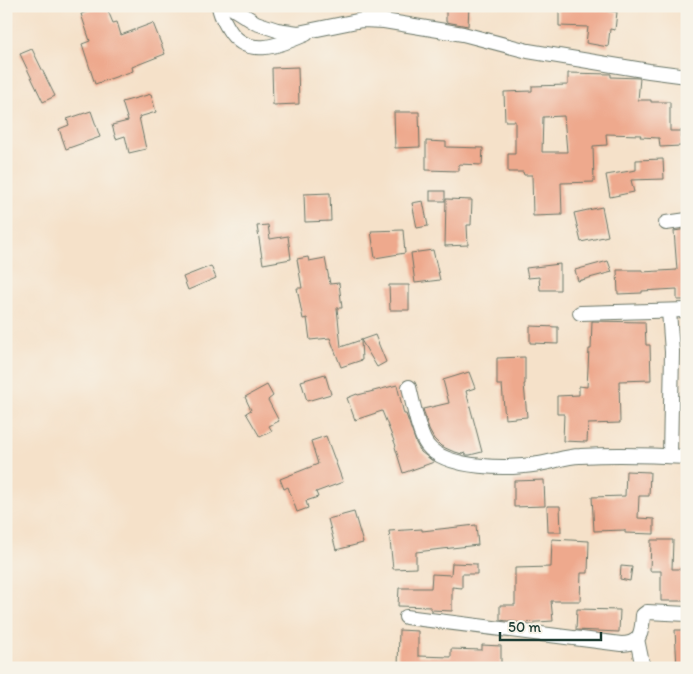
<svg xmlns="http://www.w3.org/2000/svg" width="693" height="674" viewBox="0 0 693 674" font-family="Itim,sans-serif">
<rect width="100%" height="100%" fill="#f7f3e8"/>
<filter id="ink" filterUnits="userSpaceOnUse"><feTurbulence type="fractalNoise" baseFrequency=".02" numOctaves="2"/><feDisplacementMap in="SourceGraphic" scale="10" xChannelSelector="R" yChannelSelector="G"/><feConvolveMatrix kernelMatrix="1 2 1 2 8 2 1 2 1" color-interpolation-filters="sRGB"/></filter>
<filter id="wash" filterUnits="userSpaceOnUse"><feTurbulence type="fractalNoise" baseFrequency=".0096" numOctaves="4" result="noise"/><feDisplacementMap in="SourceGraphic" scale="20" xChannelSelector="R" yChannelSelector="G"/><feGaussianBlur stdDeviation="1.12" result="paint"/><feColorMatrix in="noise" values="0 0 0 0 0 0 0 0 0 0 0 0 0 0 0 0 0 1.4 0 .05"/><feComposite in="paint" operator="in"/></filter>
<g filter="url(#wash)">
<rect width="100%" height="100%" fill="#f5e1c9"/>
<g id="blocks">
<g fill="#eea98d" fill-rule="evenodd">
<path d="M102,6H106L113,23L117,22L121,35L153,23L165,54L132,67L133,71L95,84L82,44L90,41L81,14Z"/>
<path d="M446,6H469L468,26L446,22Z"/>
<path d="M559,6H587V8L617,12L615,30L610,29L608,47L586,43L588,27L559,26Z"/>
<path d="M32,49L55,96L43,102L20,54Z"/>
<path d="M298,67L299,104L273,105L272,68Z"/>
<path d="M568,73L611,74V77L640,78L638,100H651V102H670V131H682L681,146L660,147L659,138L640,137L641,135L606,134L607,145L593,146L594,182L561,183L562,215L533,216L532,175H524L523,172H508V154H515V121H505L504,92L532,91V86L568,85ZM564,116L567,152H542L543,117Z"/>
<path d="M151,94L156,112L139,117L146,149L129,153L125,136L116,139L112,125L128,121L122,102Z"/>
<path d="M91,111L100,137L66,149L59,129L69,125L67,119Z"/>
<path d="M394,112H419L420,147L395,148Z"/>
<path d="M426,141L446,142V147L483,148L482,165L459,164V171L426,170Z"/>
<path d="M663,159L664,179L631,180L634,192L610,197L606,175L636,170V160Z"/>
<rect x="430" y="191" width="15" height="10"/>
<path d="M330,193L331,221L305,222L304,194Z"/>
<path d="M446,199L472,200L471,225H467L468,245L445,246Z"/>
<path d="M423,201L428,226L417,228L412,203Z"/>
<path d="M602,207L608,236L581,242L574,213Z"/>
<path d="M268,225L270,239L288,236L291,259L263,264L257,226Z"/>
<path d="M687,229V300H677V289L642,291V293L618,294L617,270H642V272L677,270L674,231Z"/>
<path d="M403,230L405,253L375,258L371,231Z"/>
<path d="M433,250L440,280L415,283L411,253Z"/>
<path d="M308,257L309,261L325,258L330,284L339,283L342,308H337L341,347L375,335L386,362L377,367L361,340L362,360L341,367L330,338L310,340L307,318L303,319L297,288H302L297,259Z"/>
<path d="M608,261L612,272L578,281L575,270Z"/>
<path d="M560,264V290H540L539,277L528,278L526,268Z"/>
<path d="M211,266L216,278L188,290L183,277Z"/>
<path d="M389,285H409V310H390Z"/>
<path d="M592,321L645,322L646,345H650L651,380L619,381L620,423L588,424L587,442L563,441L564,414H557V396L579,395V386L587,387L589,349H591Z"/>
<path d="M530,326L558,327V344L530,343Z"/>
<path d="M525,357V384H524L527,417L505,419L502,385H497V358Z"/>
<path d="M469,372L475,388L466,391L482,452L470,455H466L465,453L462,454L452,451L441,446L434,439L429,430L423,409L449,403L443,380Z"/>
<path d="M325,374L331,394L307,401L301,381Z"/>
<path d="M267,385L273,396L268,400L279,421L269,426L272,431L260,437L246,413L251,410L245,397Z"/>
<path d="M397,385L404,414H406L416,443L421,452L434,462L403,473L395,447L396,446L382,411L355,420L347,398L357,394L358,395Z"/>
<path d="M326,436L343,482L316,492L318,497L306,501L308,508L297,512L288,487L284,489L280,479L318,464L311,441Z"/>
<path d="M626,471L650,472L649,496H639L638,518L654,519V534L625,533V530L594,531L592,497L625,496Z"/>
<path d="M544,480L545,506L514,507V481Z"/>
<path d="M547,506H560L561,532H548Z"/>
<path d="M354,512L363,543L336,550L328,519Z"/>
<path d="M476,525L478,545L416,552V568L393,569L389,531L422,529V531Z"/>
<path d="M552,539L589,541L588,573H581L580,601H551L553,621L522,623L500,620V605H515V568L551,567Z"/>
<path d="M651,540H673L672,569H687V601H661V571H650Z"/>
<path d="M452,563L477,564V574H462V588L452,587V611L431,610V607L398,606L399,588H431L432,574L451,575Z"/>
<path d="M621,566L632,567L630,581L620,579Z"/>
<path d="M577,609L620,610L619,632L576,630Z"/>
<path d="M399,630L418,631V656L451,657V649L482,650V645L501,646V667L398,668Z"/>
<path d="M675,630H687V668H677Z"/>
</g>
</g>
</g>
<g filter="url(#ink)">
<use href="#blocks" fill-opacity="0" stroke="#6a7668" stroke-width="1"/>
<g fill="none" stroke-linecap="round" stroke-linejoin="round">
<g stroke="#6a7668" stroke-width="16">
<g id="minor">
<path d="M219,6C220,15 224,21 228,28C246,60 280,45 306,34"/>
<path d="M229,6L256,23L277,30L298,33L362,20L384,21L463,34L528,51L649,71L687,76"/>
<path d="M666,223L687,220"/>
<path d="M669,311L672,352L670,456"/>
<path d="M580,313L687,310"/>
<path d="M409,387C413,402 418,433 427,445C446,470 511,469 539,464C553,462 566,456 580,456C616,454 651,455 687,457"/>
<path d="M406,617L621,644C641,644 642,632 643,615L647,612L687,614"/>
<path d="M637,639L643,668"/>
</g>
</g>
<use href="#minor" stroke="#fff" stroke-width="14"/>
</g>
</g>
<rect width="693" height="674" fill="none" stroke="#f7f3e8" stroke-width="25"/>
<path d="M500 632v8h101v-8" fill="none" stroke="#1f3d34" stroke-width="2.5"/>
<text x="508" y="632" font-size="15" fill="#1f3d34" stroke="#f7f3e8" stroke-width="4" paint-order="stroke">50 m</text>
</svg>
